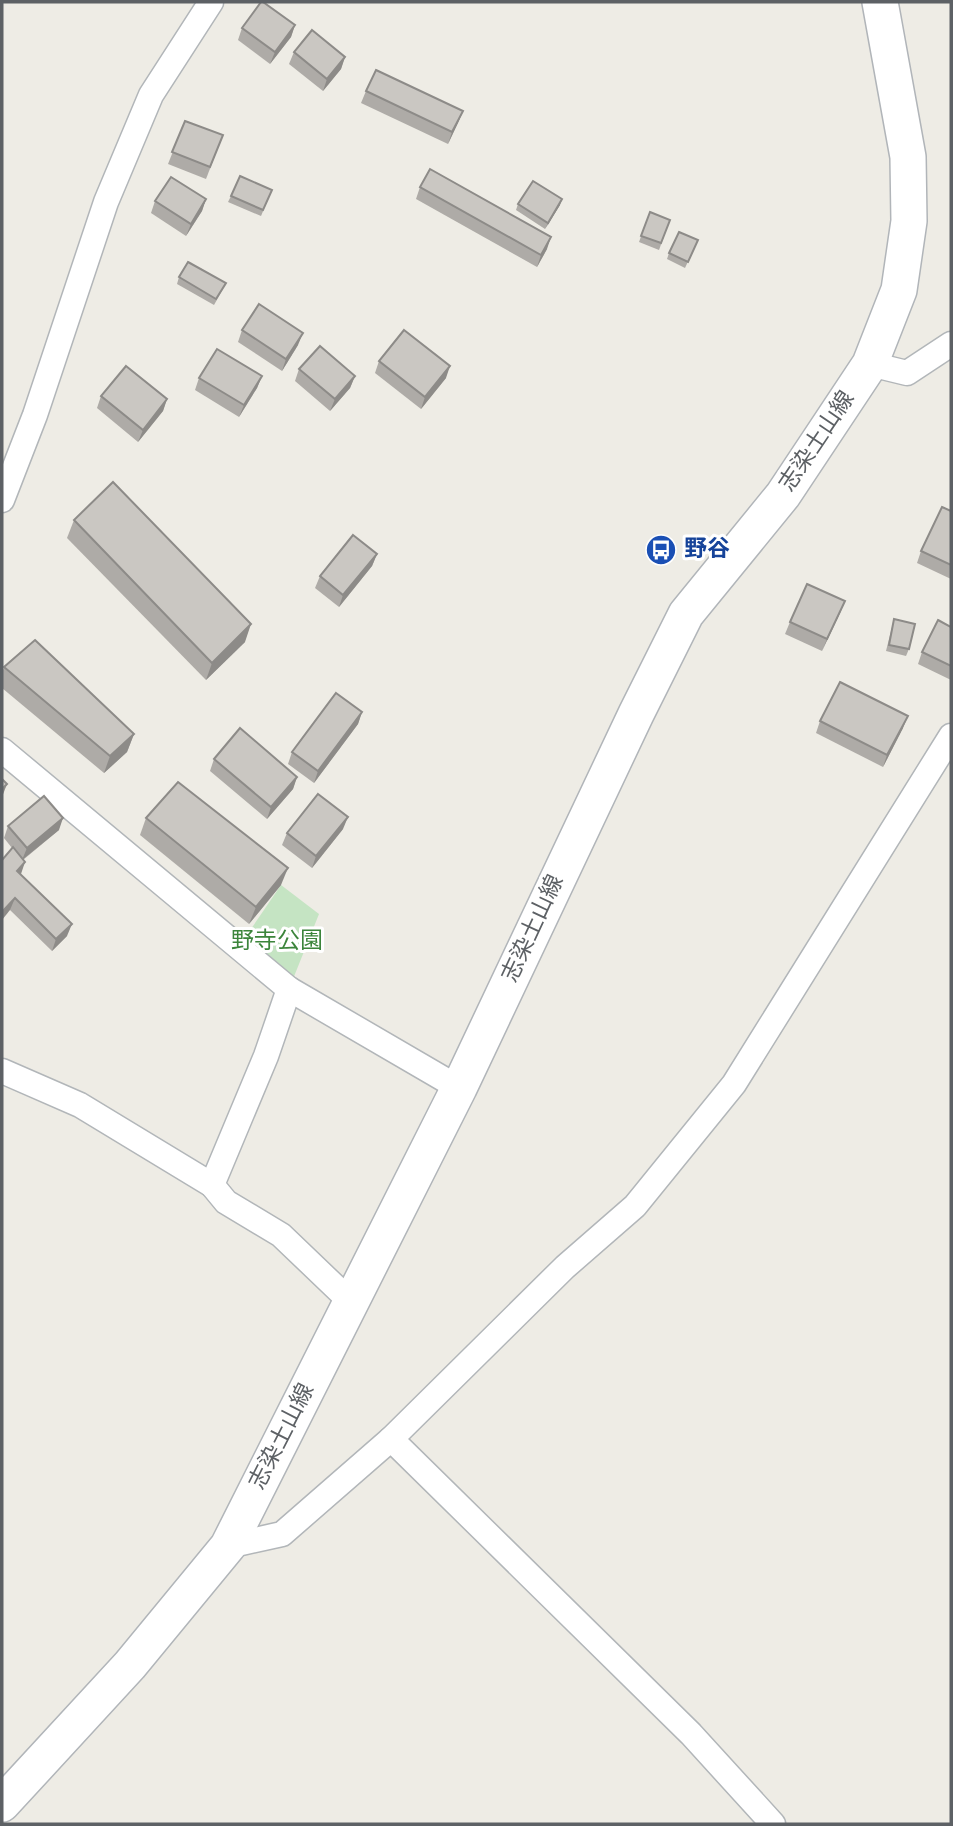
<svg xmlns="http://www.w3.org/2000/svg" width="953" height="1826" viewBox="0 0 953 1826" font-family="Overpass,'Noto Sans JP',sans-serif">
<rect width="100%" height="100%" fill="#eeece5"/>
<path fill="#c5e4c3" d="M281,885L319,914L289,989L238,948Z"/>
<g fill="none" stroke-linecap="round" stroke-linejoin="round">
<g stroke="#b2b6b9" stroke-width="27">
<g id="street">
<path d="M870,364L907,373L951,344"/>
<path d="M2,500L35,415L106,202L151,95L211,2"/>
<path d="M2,750L289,989L459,1088"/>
<path d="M289,989L266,1056L212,1185L226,1202L281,1235L351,1302"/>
<path d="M2,1071L80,1105L212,1185"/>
<path d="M391,1439L691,1734L773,1824"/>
<path d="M228,1546L282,1534L391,1439L565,1267L635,1206L734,1084L951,736"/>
</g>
</g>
<g stroke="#b1b5b9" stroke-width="38">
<path id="secondary" d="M2,1804L130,1665L228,1546L459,1088L636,714L686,614L783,495L870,364L899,290L909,221L908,157L880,2"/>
</g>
<use href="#street" stroke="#fff" stroke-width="24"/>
<use href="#secondary" stroke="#fff" stroke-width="35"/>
</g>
<g fill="#aeaba7">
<path d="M295,25L291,37L270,64L238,40L242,28Z"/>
<path d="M294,52L345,57L341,69L323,91L289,64Z"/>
<path d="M366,91L463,111L448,144L361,103Z"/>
<path d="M185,121L223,135L206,179L168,164Z"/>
<path d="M420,187L547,249L537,267L416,199Z"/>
<path d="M272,190L261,216L228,202L231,196Z"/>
<path d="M206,199L202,211L186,236L151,213L155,201Z"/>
<path d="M518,204L560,205L545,229L516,210Z"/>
<path d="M650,212L670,220L659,250L639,242Z"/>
<path d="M698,240L685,268L667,259L669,253Z"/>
<path d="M179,277L223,289L214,305L177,284Z"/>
<path d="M242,330L298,345L282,371L238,342Z"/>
<path d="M379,361L446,378L421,409L375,373Z"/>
<path d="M299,369L355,376L350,388L330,411L295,381Z"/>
<path d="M262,376L257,388L239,417L195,390L199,378Z"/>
<path d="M101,396L167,399L163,411L138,442L97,408Z"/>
<path d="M951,511V579L917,563L921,551Z"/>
<path d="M74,520L245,642L206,680L67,538Z"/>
<path d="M377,554L372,566L339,607L315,588L320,576Z"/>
<path d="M845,601L840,613L822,651L785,634L790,622Z"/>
<path d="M894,619L909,649L906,656L886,651Z"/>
<path d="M951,627V680L918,664L922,652Z"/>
<path d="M4,667L134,734L127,752L104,773L2,688V673Z"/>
<path d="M362,712L358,724L314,783L288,764L292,752Z"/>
<path d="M820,721L903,728L883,767L816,733Z"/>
<path d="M214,759L297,777L293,789L267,819L210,771Z"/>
<path d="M146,818L281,885L249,924L140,835Z"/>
<path d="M8,826L59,830L23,860L20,874L67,936L52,951L10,910L12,848L4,838Z"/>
<path d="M343,829L312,868L282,845L287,833Z"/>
</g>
<g fill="#8d8b88">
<path d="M295,25L291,37L270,64L275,52Z"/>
<path d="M345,57L341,69L323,91L327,79Z"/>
<path d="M463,111L458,123L448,144L452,132Z"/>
<path d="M206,199L202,211L186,236L191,224Z"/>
<path d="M562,199L560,205L545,229L548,223Z"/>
<path d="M551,237L547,249L537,267L541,255Z"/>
<path d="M303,333L298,345L282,371L286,359Z"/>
<path d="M450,366L446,378L421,409L425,397Z"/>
<path d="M262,376L257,388L239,417L244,405Z"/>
<path d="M355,376L350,388L330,411L335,399Z"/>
<path d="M167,399L163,411L138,442L143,430Z"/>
<path d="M377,554L372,566L339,607L343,595Z"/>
<path d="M845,601L840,613L822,651L827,639Z"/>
<path d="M251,624L245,642L206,680L212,663Z"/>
<path d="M362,712L358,724L314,783L318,771Z"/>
<path d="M908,716L903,728L883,767L887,755Z"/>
<path d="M134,734L127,752L104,773L110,756Z"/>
<path d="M297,777L293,789L267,819L271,807Z"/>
<path d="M7,784L2,797V789Z"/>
<path d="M348,817L343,829L312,868L316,856Z"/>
<path d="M63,818L59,830L22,860L27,848Z"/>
<path d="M25,862L21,874L13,883L17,871Z"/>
<path d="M288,868L281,885L249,924L256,907Z"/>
<path d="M15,898L10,910L2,920V912Z"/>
<path d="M72,924L67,936L52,951L56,939Z"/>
</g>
<g fill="#cac7c2" stroke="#8d8b88" stroke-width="2">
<path d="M261,2H263L295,25L275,52L242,28Z"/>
<path d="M312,30L345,57L327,79L294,52Z"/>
<path d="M376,70L463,111L452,132L366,91Z"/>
<path d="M185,121L223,135L210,167L172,152Z"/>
<path d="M430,169L551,237L541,255L420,187Z"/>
<path d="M240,176L272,190L263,210L231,196Z"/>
<path d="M171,177L206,199L191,224L155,201Z"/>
<path d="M533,181L562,199L548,223L518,204Z"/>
<path d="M650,212L670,220L661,243L641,236Z"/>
<path d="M679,232L698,240L688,262L669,253Z"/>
<path d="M188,262L226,283L216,299L179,277Z"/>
<path d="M259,304L303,333L286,359L242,330Z"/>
<path d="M404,330L450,366L425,397L379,361Z"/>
<path d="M320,346L355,376L335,399L299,369Z"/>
<path d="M217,349L262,376L244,405L199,378Z"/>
<path d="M126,366L167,399L143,430L101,396Z"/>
<path d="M113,482L251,624L212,663L74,520Z"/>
<path d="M942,507L951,511V565L921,551Z"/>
<path d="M353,535L377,554L343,595L320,576Z"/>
<path d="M807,584L845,601L827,639L790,622Z"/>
<path d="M894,619L915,624L909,649L889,645Z"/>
<path d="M938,620L951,627V666L922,652Z"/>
<path d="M35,640L134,734L110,756L4,667Z"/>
<path d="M840,682L908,716L887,755L820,721Z"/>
<path d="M336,693L362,712L318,771L292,752Z"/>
<path d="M240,728L297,777L271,807L214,759Z"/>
<path d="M2,779L7,784L2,789Z"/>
<path d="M178,782L288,868L256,907L146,818Z"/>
<path d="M318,794L348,817L316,856L287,833Z"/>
<path d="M44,796L63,818L27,848L8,826Z"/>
<path d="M13,847L25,862L17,871L72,924L56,939L15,898L2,912V860Z"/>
</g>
<defs>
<g id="bus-disc" transform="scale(1.575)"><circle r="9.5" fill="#1a4fb4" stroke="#fff"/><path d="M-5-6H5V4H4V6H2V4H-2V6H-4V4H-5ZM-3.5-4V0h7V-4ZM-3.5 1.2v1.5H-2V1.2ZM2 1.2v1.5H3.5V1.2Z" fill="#fff"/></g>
</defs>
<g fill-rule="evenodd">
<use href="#bus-disc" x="661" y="550"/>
</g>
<g text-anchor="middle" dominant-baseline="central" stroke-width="6" stroke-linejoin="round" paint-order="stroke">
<g font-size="23" fill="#5d6165" stroke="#fff">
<text transform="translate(818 442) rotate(-56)">志染土山線</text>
<text transform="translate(534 929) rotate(-65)">志染土山線</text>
<text transform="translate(283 1437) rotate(-63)">志染土山線</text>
</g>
<g font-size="23" font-weight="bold" fill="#164399" stroke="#fff" text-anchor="start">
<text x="684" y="550">野谷</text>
</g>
<g font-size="23" fill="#3c853b" stroke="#fff">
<text x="277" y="942">野寺公園</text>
</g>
</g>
<rect width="953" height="1826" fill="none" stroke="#5d6165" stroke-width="7"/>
</svg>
